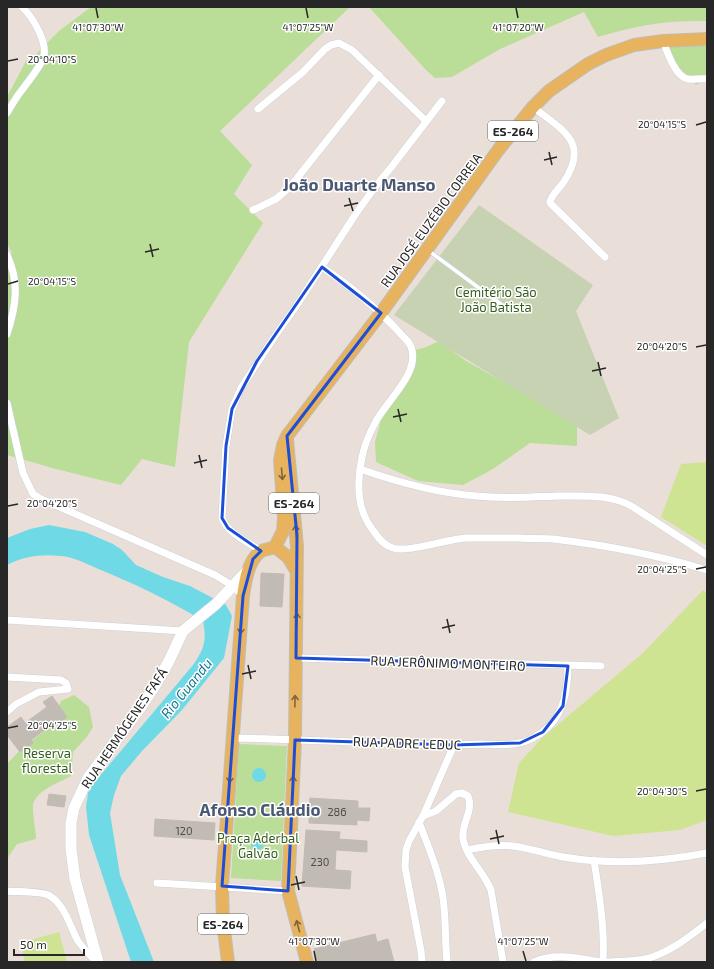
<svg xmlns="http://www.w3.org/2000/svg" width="714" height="969" viewBox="0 0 714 969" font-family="'Exo 2',sans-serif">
<rect width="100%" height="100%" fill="#e9dfd8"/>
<g fill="#badd97">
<path d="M91,7H350L220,131L252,165L234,194L263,223L189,342L175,467L142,459L121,485L56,469L7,455V255L12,253L7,243V97L26,61L35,55L59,31Z"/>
<path d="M369,7H707V21C666,20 637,25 598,37L584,12L500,49L452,77L435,78L426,70Z"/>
<path d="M662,39H707V79L696,85L676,64Z"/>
<path d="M439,341L466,361L577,423V446L530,443L493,469L463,485L418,481L376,462L375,442L384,409L408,368L414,350L424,348Z"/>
<path d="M74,695L89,707L93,727L86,738L73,752L71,776C59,783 38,789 33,804C32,810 36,832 36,839L17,844L7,859L8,763L20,750L43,732L54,717L61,701Z"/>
<path d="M239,744L287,746L281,881L231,878Z"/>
</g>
<path fill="#c6d2b1" d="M479,205L593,285L576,311L619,418L590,435L394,315Z"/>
<g fill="#cee493">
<path d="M707,462V546L661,517L681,464Z"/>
<path d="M703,590L707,593V820L680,830L613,836L508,812L519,763L542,738L643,653Z"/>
<path d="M59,932L67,962H25L20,943Z"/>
</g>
<g fill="#70d9e6">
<path d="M49,525L85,532L113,544L122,550L136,565L163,577L190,586L226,605L232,616L224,658L182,710L142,751L121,776L114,795L110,813L120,875L154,962H131L89,835L86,807L88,793L94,783L193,665C204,649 207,641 203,621C169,600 133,583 96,568C85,563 73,557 61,556C41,554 25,556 7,565V538L30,529Z"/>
<circle cx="259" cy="775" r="7"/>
<circle cx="257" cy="844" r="6"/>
</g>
<g fill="#c1bbb4" stroke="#c3bbb3">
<path d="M261,573L284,574L282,607L260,606Z"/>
<path d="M52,696L67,717L57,725L55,722L31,740L33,743L20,752L7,735V727L21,717L25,723L47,707L43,702Z"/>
<path d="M49,794L66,796L64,807L47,805Z"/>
<path d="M310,798L358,801V808H370L369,821L357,820V825L309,823V813H304L305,806H309Z"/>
<path d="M155,819L215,823L214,840L154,836Z"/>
<path d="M306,830L340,832L339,839L367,841V852L336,850L335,870L351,871L350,889L302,886Z"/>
<path d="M375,934L377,942L388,939L394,962H317L314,949Z"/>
</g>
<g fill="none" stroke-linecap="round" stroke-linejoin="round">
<g stroke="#cbd1db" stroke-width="5">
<path id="lane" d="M429,251L502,305"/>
</g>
<g stroke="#cbd1db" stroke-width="8">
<g id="street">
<path d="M663,41C667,51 675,77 688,79C694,80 701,78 707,79"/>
<path d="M533,107C562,130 591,142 563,183C559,189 550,196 550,203L605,257"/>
<path d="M258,109L303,72L325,49L331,45L339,43L352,50L426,121"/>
<path d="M7,113C12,105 16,97 22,90C29,80 38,70 43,59C49,44 33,17 22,7"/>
<path d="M253,210L276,199L290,187L379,75"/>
<path d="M7,255C20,283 16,306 7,334"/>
<path d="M322,267C350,286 376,307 399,332C403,337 409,341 411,347C421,373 385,402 375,423C364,444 361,456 359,480C358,501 362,517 375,533C379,539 386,546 393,548C408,553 447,539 466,538C483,538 501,538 519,538C530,539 542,538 553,539C605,545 657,555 707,570"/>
<path d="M7,403L23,473L33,494L39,498L215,575L233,586L243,596"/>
<path d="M360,469C397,482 436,493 476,496C503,499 531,497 559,496C584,496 611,494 633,507L707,555"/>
<path d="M261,551C249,543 226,532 222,518L226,446L232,409L241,388L275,336L297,305L355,215L375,187L393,165L442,101"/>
<path d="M7,620L183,631"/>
<path d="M296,658L601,666"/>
<path d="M7,677L61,680L66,683L68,689L39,692L16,704L7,712"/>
<path d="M233,738C281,739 328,741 376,743C410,744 445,746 479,744C496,744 518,747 533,738C562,723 568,695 568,666"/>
<path d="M423,816L436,811L456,794L462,793L468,796C474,811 461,824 463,838C465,856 484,872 491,890L503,962"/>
<path d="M419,822C428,846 439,871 443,898C446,919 445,941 447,962"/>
<path d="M467,850C481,847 497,844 512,846C530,848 546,854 563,857C611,865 660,862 707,853"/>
<path d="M594,860C599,894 605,928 603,962"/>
<path d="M157,883L288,891"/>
<path d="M7,891C17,892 43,891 50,896C65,905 70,927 78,941C84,949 90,956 97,962"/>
<path d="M422,962L421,951L405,867L406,850L409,841L423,816L454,745"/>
<path d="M534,962C556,952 579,959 602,962"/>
<path d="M608,962C620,961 633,962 645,959C668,954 689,937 707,923"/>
</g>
</g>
<g stroke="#cbd1db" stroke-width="12">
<path id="secondary" d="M98,962L75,879L71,849V823L74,808L88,778L141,707L156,684L169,661L183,631L216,604L249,569"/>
</g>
<g stroke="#bebebe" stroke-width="14">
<g id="primary">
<path d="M287,440L297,546L295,740L288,891L307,962"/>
<path d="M275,547L283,531L284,517L280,460L283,445L287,436L381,313L499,149L533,107L549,91L588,64L606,55L634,45L663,41L707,39"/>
<path d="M275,547L288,557L296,570"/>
<path d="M228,962L223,922L222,886L243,596C245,582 248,561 260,552C264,549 270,549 275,547"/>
</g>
</g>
<use href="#lane" stroke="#fff" stroke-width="3.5"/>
<use href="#street" stroke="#fff" stroke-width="7"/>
<use href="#secondary" stroke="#fff" stroke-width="11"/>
<use href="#primary" stroke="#e7b35f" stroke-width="12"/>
</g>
<defs><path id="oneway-shaft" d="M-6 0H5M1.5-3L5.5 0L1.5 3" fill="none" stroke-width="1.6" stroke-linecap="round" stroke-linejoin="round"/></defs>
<g stroke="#7d6640">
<use href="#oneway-shaft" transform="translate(282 474) rotate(85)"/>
<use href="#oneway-shaft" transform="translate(296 531) rotate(-94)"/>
<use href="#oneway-shaft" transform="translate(297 619) rotate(-89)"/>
<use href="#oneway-shaft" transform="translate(241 628) rotate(94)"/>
<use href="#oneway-shaft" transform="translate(295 701) rotate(-89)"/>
<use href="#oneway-shaft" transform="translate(230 777) rotate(94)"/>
<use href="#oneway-shaft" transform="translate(293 782) rotate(-87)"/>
<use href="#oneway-shaft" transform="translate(298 926) rotate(-105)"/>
</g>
<path fill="none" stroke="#1d4ed8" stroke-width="3" stroke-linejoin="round" d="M322,267L381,313L287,436L297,535L296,658L568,666L563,706L543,732L520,743L454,745L295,740L288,891L222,886L243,596L253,559L261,551L228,528L222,518L226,446L232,409L257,361Z"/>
<path fill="none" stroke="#272727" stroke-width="1.5" d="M96,8L98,18M306,8L308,18M516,8L518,18M8,61L18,59M696,125L706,122M549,152L552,165M544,160L557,157M349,198L353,211M344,206L358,203M150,244L153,257M145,252L159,249M8,284L18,281M696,347L706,345M598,362L601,376M592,371L606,368M398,409L401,422M393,417L407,414M199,455L202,468M194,463L207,460M8,506L18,504M696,569L706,567M447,619L450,633M442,628L455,625M248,665L251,679M242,674L256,671M8,728L18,726M696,791L706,789M496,830L499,844M490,839L504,836M296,876L299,890M291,885L305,882M314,951L316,961M523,951L526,961"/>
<g text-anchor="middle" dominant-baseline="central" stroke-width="3" stroke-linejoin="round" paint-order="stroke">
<g font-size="11" fill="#4e4c4a">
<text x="337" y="811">286</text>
<text x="184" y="830">120</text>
<text x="320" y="861">230</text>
</g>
<g fill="#fff" stroke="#686868" stroke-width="1">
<rect x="488" y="121" width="50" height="20" rx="3"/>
<rect x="269" y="493" width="50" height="20" rx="3"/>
<rect x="198" y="914" width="50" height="20" rx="3"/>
</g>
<g font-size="12" font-weight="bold" fill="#272727">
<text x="513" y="131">ES-264</text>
<text x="294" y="503">ES-264</text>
<text x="223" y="924">ES-264</text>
</g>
<g font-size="13" fill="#272727" stroke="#fff">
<text transform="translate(431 220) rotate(-54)">RUA JOSÉ EUZÉBIO CORREIA</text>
<text transform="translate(448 663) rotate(2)">RUA JERÔNIMO MONTEIRO</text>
<text transform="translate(124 728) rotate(-56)">RUA HERMÓGENES FAFÁ</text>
<text transform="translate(407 743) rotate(2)">RUA PADRE LEDUC</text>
</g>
<g font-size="13" fill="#345e1d" stroke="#fff">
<text x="496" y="292">Cemitério São<tspan x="496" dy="15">João Batista</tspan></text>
<text x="47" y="753">Reserva<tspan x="47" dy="15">florestal</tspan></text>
<text x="258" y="838">Praça Aderbal<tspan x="258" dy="15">Galvão</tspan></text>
</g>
<g font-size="14" font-style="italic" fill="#14768d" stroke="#fff">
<text transform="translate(186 688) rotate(-51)">Rio Guandu</text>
</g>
<g font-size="17" font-weight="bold" fill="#4a5874" stroke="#fff">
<text x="359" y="184">João Duarte Manso</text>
<text x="260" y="809">Afonso Cláudio</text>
</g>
</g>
<g font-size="10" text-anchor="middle" fill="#272727" stroke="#fff" stroke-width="3" stroke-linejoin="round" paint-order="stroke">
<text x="98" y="31">41°07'30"W</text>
<text x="308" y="31">41°07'25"W</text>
<text x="518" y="31">41°07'20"W</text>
<text x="52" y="63">20°04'10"S</text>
<text x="662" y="128">20°04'15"S</text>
<text x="52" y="285">20°04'15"S</text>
<text x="662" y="350">20°04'20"S</text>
<text x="52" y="507">20°04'20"S</text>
<text x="662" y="573">20°04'25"S</text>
<text x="52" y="729">20°04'25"S</text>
<text x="662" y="795">20°04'30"S</text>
<text x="314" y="945">41°07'30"W</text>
<text x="523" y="945">41°07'25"W</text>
</g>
<rect width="714" height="969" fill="none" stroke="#272727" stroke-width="16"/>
<path d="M14 949v6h70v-6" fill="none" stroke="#272727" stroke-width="2"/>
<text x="20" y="949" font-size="12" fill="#272727" stroke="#ffffff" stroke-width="3" paint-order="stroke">50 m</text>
</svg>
